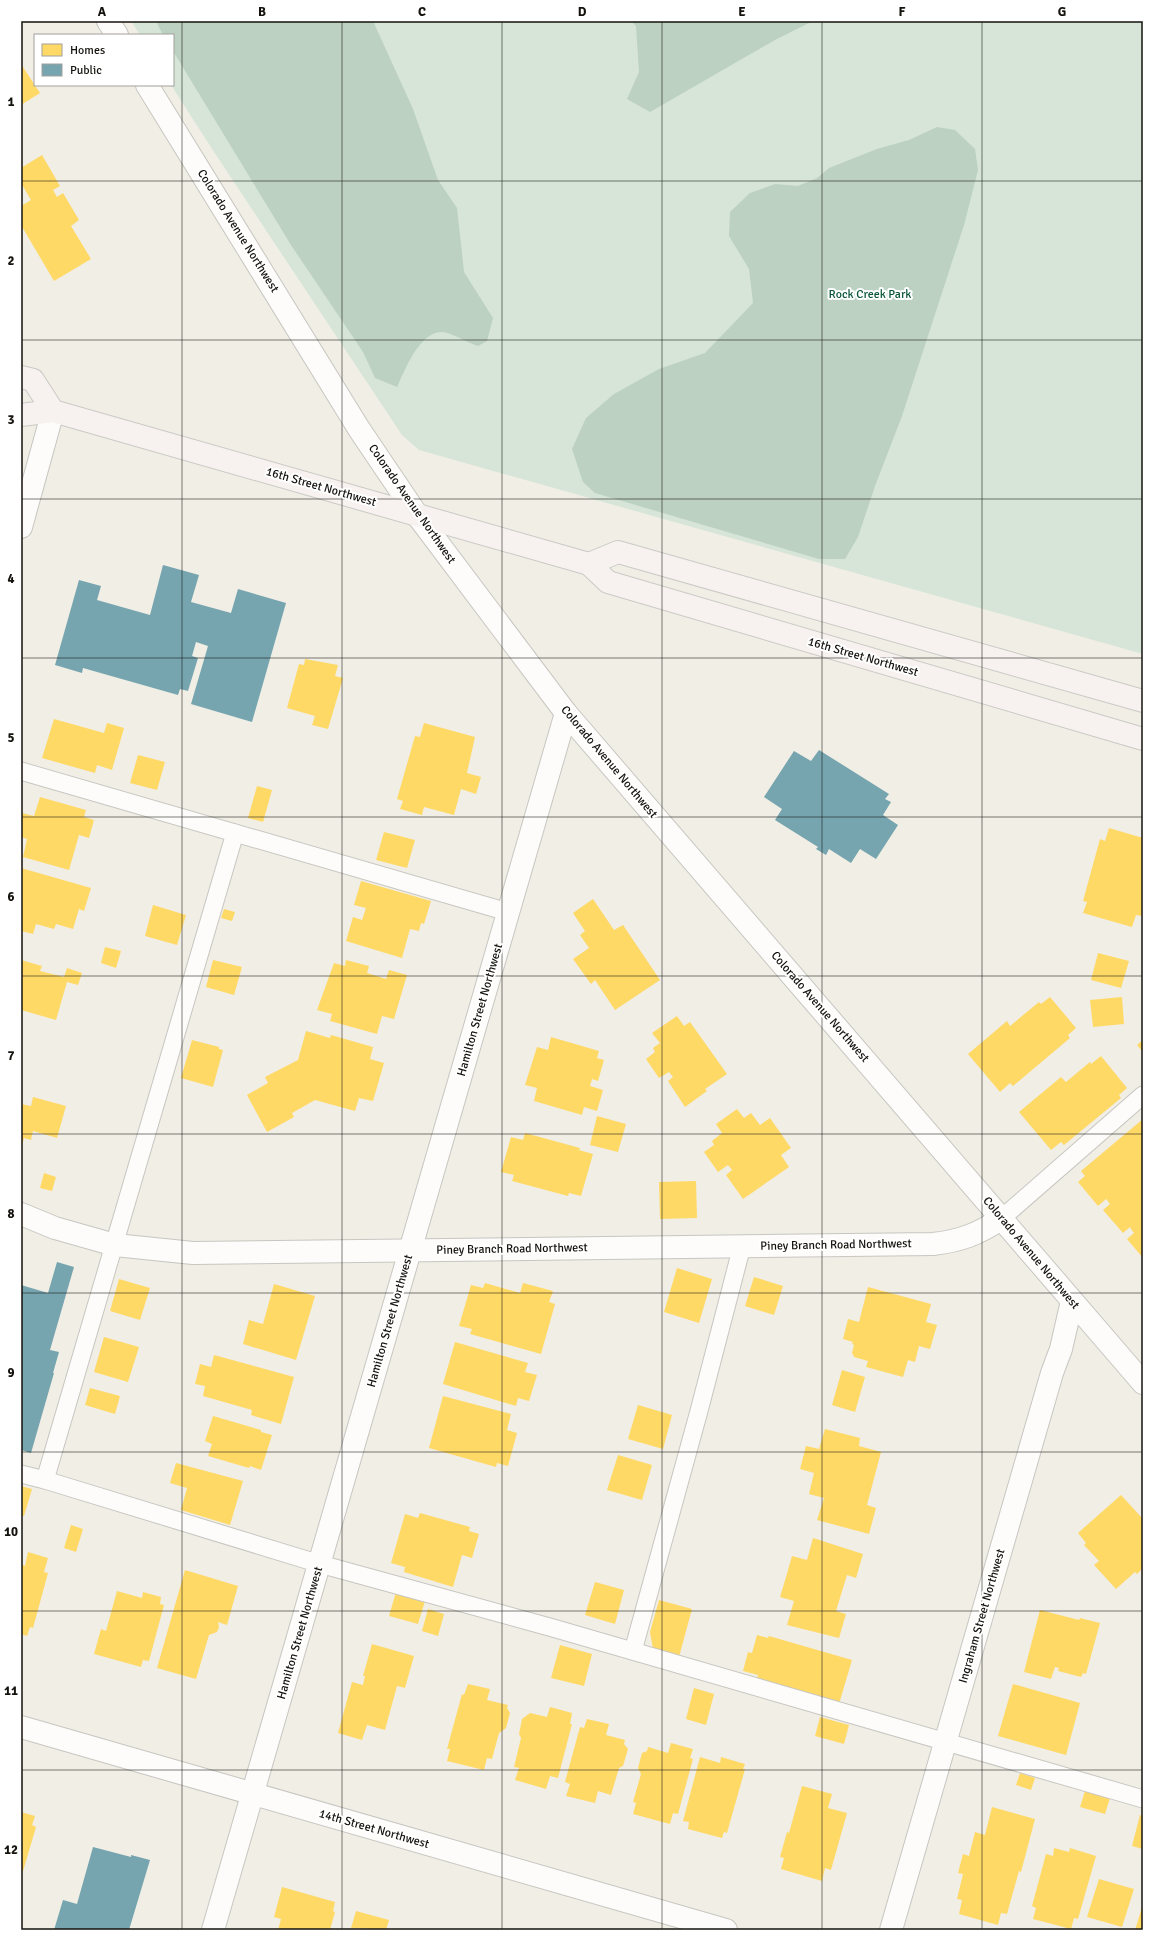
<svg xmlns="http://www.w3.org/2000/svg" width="1164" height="1951" viewBox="0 0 1164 1951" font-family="Signika,sans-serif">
<rect width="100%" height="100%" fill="#f0eee5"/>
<path fill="#d6e5d7" d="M131,21H1143V654L419,450L402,435L216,155L171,85H173V35H140Z"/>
<g fill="#bcd1c1">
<path d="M156,21H373L413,109L438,180L457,208L464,272L493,318L487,341L478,346C468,343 452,333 443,332C420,330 405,370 397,387L375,378L363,352L291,245L173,51V35H163Z"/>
<path d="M631,21H813L775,40L650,112L627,99L639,72L636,26Z"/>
<path d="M937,127L955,130L975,149L978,170L964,225L902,416L875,486L858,537L845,559H819L595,493L583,482L572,449L586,418L614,394L659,369L705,353L753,303L749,269L729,236L730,212L750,193L775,184L798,186L817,178L829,168L877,149L909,140Z"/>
</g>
<g fill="#ffd966">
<path d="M21,64L40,93L21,105Z"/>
<path d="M42,155L60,186L53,190L57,197L63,193L79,220L71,226L91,259L54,281L21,225V206L31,200L21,183V168Z"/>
<path d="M305,659L338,665L335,676L343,678L328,729L312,725L315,716L287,708L299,664L304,665Z"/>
<path d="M54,719L104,733L107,723L124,728L112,770L97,765L95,773L42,758Z"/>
<path d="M424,723L475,737L467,773L481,777L476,794L461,789L454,815L424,807L422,815L400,809L403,801L397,799L415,736L420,737Z"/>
<path d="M138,755L165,762L157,790L130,783Z"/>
<path d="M257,786L272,790L263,822L248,818Z"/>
<path d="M40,797L86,810L84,817L94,820L89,838L79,835L69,870L23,857L27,839L21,837V817L22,813L34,816Z"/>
<path d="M1109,828L1143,838V910L1141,916L1136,915L1132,927L1083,913L1087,902L1083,901L1100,839L1105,841Z"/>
<path d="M384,832L415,840L407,868L376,860Z"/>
<path d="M21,868L91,888L84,911L79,909L73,929L56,924L54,929L36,924L33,934L21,931Z"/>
<path d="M361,881L431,901L424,924L421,923L419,931L410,929L402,958L346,941L353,917L362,920L366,908L354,905Z"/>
<path d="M593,899L614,930L623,925L660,980L615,1010L595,980L591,984L573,959L589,948L580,935L585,931L573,913Z"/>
<path d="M153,905L186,915L177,945L145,936Z"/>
<path d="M224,909L235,912L232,921L221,918Z"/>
<path d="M105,947L121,951L116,968L101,963Z"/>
<path d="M1098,953L1129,961L1121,988L1091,980Z"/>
<path d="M21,960L42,966L40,971L64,977L67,968L82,973L78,985L67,982L56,1020L21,1010Z"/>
<path d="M213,960L242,967L234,995L206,987Z"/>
<path d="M346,960L369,966L367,973L386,979L389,970L407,975L394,1019L382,1016L377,1034L330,1021L332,1014L317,1010L334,963L345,966Z"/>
<path d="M1050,997L1076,1028L1068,1035L1070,1038L1013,1086L1010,1083L1000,1092L968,1054L1007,1021L1010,1026L1039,1002L1041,1004Z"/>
<path d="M1122,997L1124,1024L1093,1027L1090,1000Z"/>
<path d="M677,1016L684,1026L690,1022L727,1074L705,1089L707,1091L685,1107L668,1081L673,1077L669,1072L659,1078L646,1059L655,1052L653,1048L660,1043L652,1033Z"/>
<path d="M306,1031L330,1038L331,1035L373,1047L370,1059L384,1063L373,1101L359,1098L355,1111L315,1100L292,1113L294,1117L267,1132L247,1095L268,1083L265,1077L298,1060Z"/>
<path d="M551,1037L599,1051L597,1058L604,1060L598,1081L592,1079L590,1086L603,1090L597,1111L584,1107L582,1115L534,1101L537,1088L525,1085L537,1047L548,1050Z"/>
<path d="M192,1040L219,1047V1049L223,1050L213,1087L181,1078Z"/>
<path d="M1143,1040V1052L1137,1045Z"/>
<path d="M1101,1056L1127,1088L1119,1095L1121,1098L1064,1145L1061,1142L1051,1150L1019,1112L1061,1077L1066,1082L1090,1062L1091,1064Z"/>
<path d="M33,1097L66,1106L57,1138L33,1131L31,1140L24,1138L21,1149V1104L31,1106Z"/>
<path d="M737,1109L744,1118L751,1113L760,1125L770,1118L791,1148L781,1155L789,1167L743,1199L726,1175L732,1170L728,1165L718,1172L704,1152L714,1145L712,1141L722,1133L716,1124Z"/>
<path d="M597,1116L626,1124L618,1152L590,1145Z"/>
<path d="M1143,1119V1258L1127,1239L1134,1233L1131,1229L1130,1227L1123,1233L1103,1210L1110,1204L1107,1200L1106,1199L1098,1206L1078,1182L1085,1176L1081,1171Z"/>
<path d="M525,1133L580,1148L579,1150L593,1154L581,1196L569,1193L568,1196L512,1181L514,1175L501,1172L511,1137L523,1140Z"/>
<path d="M44,1173L56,1177L52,1191L40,1188Z"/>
<path d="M696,1181L697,1218L660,1219L659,1182Z"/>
<path d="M677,1268L712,1279L699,1323L664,1312Z"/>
<path d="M754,1277L783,1286L774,1315L745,1306Z"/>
<path d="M119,1279L150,1288L140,1320L110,1311Z"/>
<path d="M485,1283L520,1293L523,1283L553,1291L549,1302L555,1304L541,1354L470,1334L472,1329L459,1326L471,1285L483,1288Z"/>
<path d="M274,1284L315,1296L296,1360L243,1344L249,1320L263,1324Z"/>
<path d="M868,1287L931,1304L926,1322L937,1325L930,1349L919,1346L915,1362L908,1360L903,1377L866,1367L868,1361L854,1357L852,1353L854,1345L852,1344L853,1342L843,1339L848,1319L859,1322Z"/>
<path d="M104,1337L139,1347L128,1382L94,1372Z"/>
<path d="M455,1342L528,1363L525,1372L537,1375L529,1401L518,1398L516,1406L443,1384Z"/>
<path d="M214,1355L294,1377L281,1424L251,1415L252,1410L203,1396L205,1386L195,1384L200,1364L211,1367Z"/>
<path d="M842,1370L865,1377L855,1412L832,1405Z"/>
<path d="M90,1388L120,1396L115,1414L85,1405Z"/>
<path d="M443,1396L511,1414L507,1430L517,1433L508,1466L497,1463L496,1467L429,1448Z"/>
<path d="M638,1405L672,1415L663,1449L628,1439Z"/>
<path d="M213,1416L261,1430V1432L272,1435L261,1470L250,1466L249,1468L208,1456L212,1444L205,1441Z"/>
<path d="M825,1429L860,1438L859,1446L881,1452L867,1505L876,1508L869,1534L817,1520L824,1498L809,1494L814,1473L800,1469L806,1446L819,1449Z"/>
<path d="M618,1455L652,1465L642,1500L607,1490Z"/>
<path d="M176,1463L243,1481L230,1525L181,1510L187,1488L170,1483Z"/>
<path d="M21,1486L32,1489L24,1516L21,1515Z"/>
<path d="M1121,1495L1143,1519V1568L1137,1574L1135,1572L1116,1589L1094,1565L1099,1561L1084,1545L1086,1543L1078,1533Z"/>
<path d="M420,1513L470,1527L469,1531L479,1534L472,1558L462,1555L453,1587L404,1572L405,1567L391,1563L405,1514L418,1518Z"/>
<path d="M71,1525L83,1529L76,1552L64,1548Z"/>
<path d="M813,1538L863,1554L856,1578L847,1575L836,1611L846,1614L839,1638L787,1625L794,1601L780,1597L786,1577L792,1556L807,1560Z"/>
<path d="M28,1552L48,1558L44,1572L48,1573L33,1628L30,1627L27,1636L21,1634V1564L25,1566Z"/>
<path d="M185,1570L238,1586L227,1625L218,1622L219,1627L217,1632L209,1635L196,1679L157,1668Z"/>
<path d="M595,1582L624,1590L615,1624L585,1615Z"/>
<path d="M117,1591L142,1598L143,1592L161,1597L160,1604L164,1605L149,1661L143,1660L141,1667L94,1654L101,1629L106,1631Z"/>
<path d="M396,1592L425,1601L418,1624L389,1616Z"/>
<path d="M659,1600L692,1609L679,1657L653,1649L650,1632Z"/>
<path d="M428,1609L444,1614L438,1636L422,1631Z"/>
<path d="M1040,1610L1079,1620L1080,1618L1100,1623L1086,1674L1083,1673L1081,1677L1058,1671L1059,1668L1055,1667L1051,1679L1024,1672Z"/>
<path d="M757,1635L768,1638L769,1636L852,1660L839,1704L756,1681L758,1675L743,1671L748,1652L752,1653Z"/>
<path d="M372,1644L414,1656L405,1688L397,1686L385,1730L367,1725L362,1740L338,1733L352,1682L363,1685L365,1676H363Z"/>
<path d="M560,1645L592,1654L584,1686L551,1678Z"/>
<path d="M468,1684L490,1689L487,1700L508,1705L507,1708L510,1713L506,1728L499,1733L492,1759L487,1758L484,1770L447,1761L450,1749H447L462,1694L464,1695Z"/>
<path d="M1013,1684L1080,1703L1066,1755L998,1736Z"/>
<path d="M694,1688L714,1694L706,1725L686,1719Z"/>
<path d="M550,1707L572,1713L570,1724H572L558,1778L550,1776L546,1789L515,1780L519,1768L514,1767L521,1738L519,1734L522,1719L530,1713L547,1717Z"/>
<path d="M820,1717L849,1725L844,1744L815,1736Z"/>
<path d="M587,1719L609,1724L606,1735L625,1740L624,1744L628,1749L623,1766L619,1768L611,1795L598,1791L595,1803L566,1796L570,1784L565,1782L580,1727L584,1728Z"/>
<path d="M671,1743L693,1749L690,1758L693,1759L678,1814L673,1813L670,1824L633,1814L636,1803L633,1802L641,1774L638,1768L642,1753L647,1751L648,1747L668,1753Z"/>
<path d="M700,1757L720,1763L721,1757L745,1764L743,1769H745L727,1833L724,1832L722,1838L688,1829L689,1822L683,1821Z"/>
<path d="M1020,1773L1035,1778L1031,1790L1016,1785Z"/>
<path d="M802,1786L832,1794L828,1808L847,1813L831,1870L825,1868L822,1881L781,1869L784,1858L780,1857L787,1832L789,1833Z"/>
<path d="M1085,1791L1110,1798L1105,1814L1080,1807Z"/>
<path d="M992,1807L1035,1819L1021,1872L1019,1871L1007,1914L1001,1913L998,1925L959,1914L962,1900L957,1899L963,1874L958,1873L963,1854L969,1856L975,1832L985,1835Z"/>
<path d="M21,1812L35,1816L32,1825L36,1827L21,1878Z"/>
<path d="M1140,1815L1143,1816V1849L1132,1846Z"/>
<path d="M1054,1848L1069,1852L1070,1848L1096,1856L1078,1919L1074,1918L1071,1929L1033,1919L1036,1908L1032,1906L1046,1854L1053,1856Z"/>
<path d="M1099,1879L1134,1889L1122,1927L1087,1917Z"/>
<path d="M282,1887L335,1902L333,1911L335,1912L330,1930H278L281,1919L274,1917Z"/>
<path d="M1143,1904V1930H1135Z"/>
<path d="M356,1911L389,1920L386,1930L351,1928Z"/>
</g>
<g fill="#76a5af">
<path d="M163,565L199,575L191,602L231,613L238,589L286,603L252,722L191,704L208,646L196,642L192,656L198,658L188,691L180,689L178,695L83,668L82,673L55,665L79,580L101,586L97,600L150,615Z"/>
<path d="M819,750L889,794L885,799L891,802L883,815L898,825L876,859L860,849L851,863L829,849L826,855L816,849L818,847L775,820L782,809L764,797L794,751L811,761Z"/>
<path d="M57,1262L74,1267L50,1350L59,1352L53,1373H54L31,1453L21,1450V1285L48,1293Z"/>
<path d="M93,1847L131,1857V1855L150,1860L129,1930H54L63,1900L77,1904Z"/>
</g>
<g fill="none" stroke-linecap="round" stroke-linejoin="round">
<g stroke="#c7c6c0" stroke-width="19">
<g id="lane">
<path d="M21,771L508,912"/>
<path d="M1002,1218L1143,1095"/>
<path d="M21,1474L45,1480L235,833"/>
<path d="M45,1480L320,1564L553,1628L1143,1799"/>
<path d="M633,1651L699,1411L742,1246"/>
</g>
</g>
<g stroke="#c7c6c0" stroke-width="24">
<g id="street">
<path d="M108,21L117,35"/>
<path d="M147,85L359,429L417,515"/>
<path d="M21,527L53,411"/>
<path d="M21,1214L55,1228L115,1245L193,1253L933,1244C960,1241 979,1234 1002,1218"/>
<path d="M213,1930L566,713"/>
<path d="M891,1930L1052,1373L1061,1349L1072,1301"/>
</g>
</g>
<g stroke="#c7c6c0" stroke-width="24">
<g id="secondary">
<path d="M417,515L566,713L1143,1383"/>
<path d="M21,1727L726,1930"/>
</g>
</g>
<g stroke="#cac9c5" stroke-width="24">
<g id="primary">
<path d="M21,377L33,380L53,411"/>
<path d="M21,415L53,411L589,564L608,582L1143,739"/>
<path d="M589,564L618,552L1143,701"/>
</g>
</g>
<use href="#lane" stroke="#fdfcfb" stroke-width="17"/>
<use href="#street" stroke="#fdfcfb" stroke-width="22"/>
<use href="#secondary" stroke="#fdfcfb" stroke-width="22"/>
<use href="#primary" stroke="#f7f2f0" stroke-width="22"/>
</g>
<path fill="none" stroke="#13120d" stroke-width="1" stroke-opacity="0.55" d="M182,21V1930M342,21V1930M502,21V1930M662,21V1930M822,21V1930M982,21V1930M21,181H1143M21,340H1143M21,499H1143M21,658H1143M21,817H1143M21,976H1143M21,1134H1143M21,1293H1143M21,1452H1143M21,1611H1143M21,1770H1143"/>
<g text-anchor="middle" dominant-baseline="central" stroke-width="4" stroke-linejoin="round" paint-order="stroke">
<g font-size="12" fill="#13120d" stroke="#fff">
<text transform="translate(238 231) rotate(58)">Colorado Avenue Northwest</text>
<text transform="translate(321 487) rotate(16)">16th Street Northwest</text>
<text transform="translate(412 504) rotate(55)">Colorado Avenue Northwest</text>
<text transform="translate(863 657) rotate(16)">16th Street Northwest</text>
<text transform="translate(609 762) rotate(50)">Colorado Avenue Northwest</text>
<text transform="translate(820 1007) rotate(49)">Colorado Avenue Northwest</text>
<text transform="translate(480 1010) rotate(-74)">Hamilton Street Northwest</text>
<text transform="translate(836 1245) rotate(-1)">Piney Branch Road Northwest</text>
<text transform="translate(512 1249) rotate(-1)">Piney Branch Road Northwest</text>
<text transform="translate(1031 1253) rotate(50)">Colorado Avenue Northwest</text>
<text transform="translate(390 1321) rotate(-74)">Hamilton Street Northwest</text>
<text transform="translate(982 1616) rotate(-74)">Ingraham Street Northwest</text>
<text transform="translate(300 1633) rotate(-74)">Hamilton Street Northwest</text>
<text transform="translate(374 1829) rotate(16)">14th Street Northwest</text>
</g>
<g font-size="12" fill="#085437" stroke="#fff">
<text x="870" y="294">Rock Creek Park</text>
</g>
</g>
<rect width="1164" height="1951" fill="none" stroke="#ffffff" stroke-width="44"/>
<rect x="34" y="34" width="140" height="52" fill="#ffffff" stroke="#a1a09e"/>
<rect x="42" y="44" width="20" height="12" fill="#ffd966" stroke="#a1a09e"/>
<text x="70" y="54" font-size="12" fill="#13120d">Homes</text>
<rect x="42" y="64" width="20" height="12" fill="#76a5af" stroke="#a1a09e"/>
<text x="70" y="74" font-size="12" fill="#13120d">Public</text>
<rect x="22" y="22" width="1120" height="1907" fill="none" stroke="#13120d" stroke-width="1.5"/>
<g font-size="13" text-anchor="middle" font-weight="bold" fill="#13120d">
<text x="102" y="16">A</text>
<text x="262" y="16">B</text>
<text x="422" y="16">C</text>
<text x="582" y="16">D</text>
<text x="742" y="16">E</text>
<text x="902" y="16">F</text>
<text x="1062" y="16">G</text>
<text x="11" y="106">1</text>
<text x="11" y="265">2</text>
<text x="11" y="424">3</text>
<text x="11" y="583">4</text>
<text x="11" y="742">5</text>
<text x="11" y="901">6</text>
<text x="11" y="1060">7</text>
<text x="11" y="1218">8</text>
<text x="11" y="1377">9</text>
<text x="11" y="1536">10</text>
<text x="11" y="1695">11</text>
<text x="11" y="1854">12</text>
</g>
</svg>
